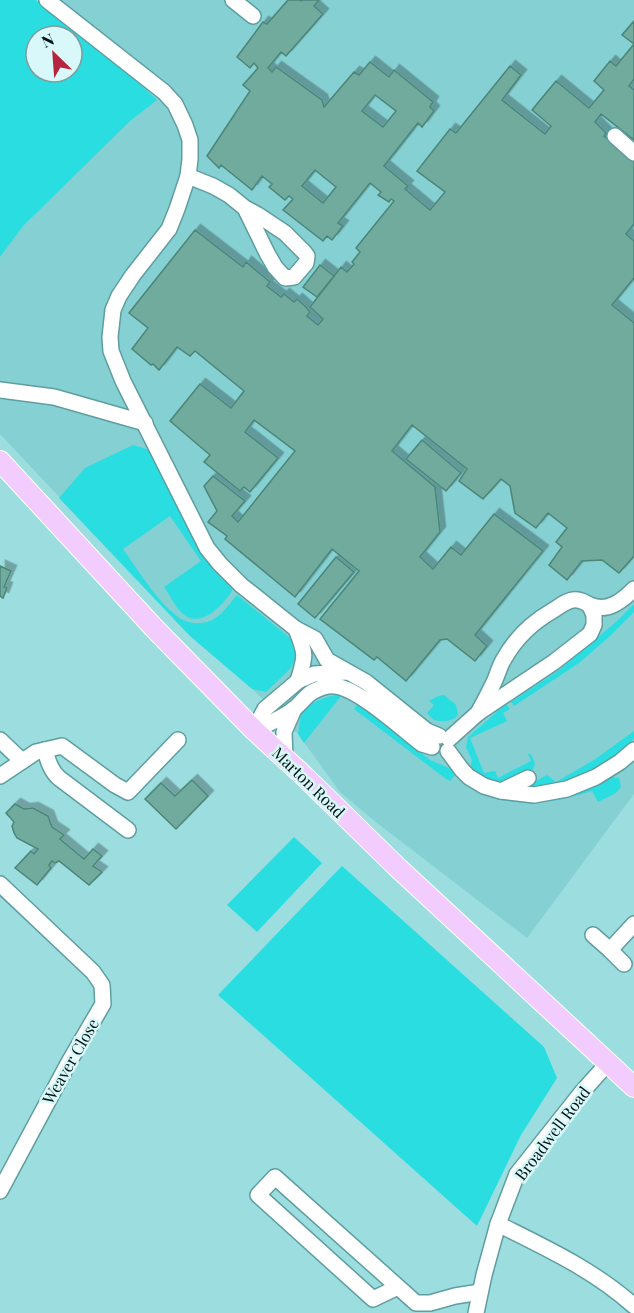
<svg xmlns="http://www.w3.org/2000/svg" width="634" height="1313" viewBox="0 0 634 1313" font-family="'Playfair Display',serif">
<defs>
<filter id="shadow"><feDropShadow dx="5.5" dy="-5.5" stdDeviation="0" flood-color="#0004"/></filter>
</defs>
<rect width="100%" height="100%" fill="#9cdedf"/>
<path fill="#85d0d2" d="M51,0H634V794L527,938L377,823L340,792L298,734L244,681L190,636L0,434V231L118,65Z"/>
<g fill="#29dde1" fill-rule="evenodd">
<path d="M0,0H36L119,65L157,100L130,121L23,226L0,257ZM36,36H72V72H36Z"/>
<path d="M133,445L150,450L201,548L231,585L232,591C222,606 199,631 181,612C174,605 170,595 164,587L201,561L170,516L123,549C138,570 161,608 183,620C191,624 202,624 210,621C222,616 229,604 237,595L290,638L295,649L296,657L290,669L266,692L252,689L190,636L59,498L85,468Z"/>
<path d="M634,604V612L610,636L579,663L514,706L511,702L558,671L617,621Z"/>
<path d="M335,695L341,696L304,743L298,734C299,728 299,720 302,714C308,702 323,698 335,695Z"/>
<path d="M444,695L456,705L458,715C452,722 442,722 434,720L427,713L434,705L429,701L438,696Z"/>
<path d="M359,703L430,760L449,768L456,774L450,781L446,779L354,709Z"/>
<path d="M506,704L510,709L503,713L507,721L470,738L484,773L495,771L498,778L531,761L528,754H530C533,758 536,762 534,767C531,775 508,783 500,782C488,781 480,776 470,769L472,760L466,747L468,737Z"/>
<path d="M634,731V739L609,760L585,773L552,786L533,788L529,785L547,775L556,782L594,760Z"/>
<path d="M612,777L619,778L621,787L616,793L598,802L592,791C559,801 537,806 502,800V796L579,791Z"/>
<path d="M294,837L322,863L257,932L227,905Z"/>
<path d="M342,866L544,1047L557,1078L521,1135L477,1226L218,995Z"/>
</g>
<g fill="#6fab9d" stroke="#4b8679" stroke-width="1.5" fill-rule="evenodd" filter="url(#shadow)">
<path d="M288,0H300L301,1L302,0H319L314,6L323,14L286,56L281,52L268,68L272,72L276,67L322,100L324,107L354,72L359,75L370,62L389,77L394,70L433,102L430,107L434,111L422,127L418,123L384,166L408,186L405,189L430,210L445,192L417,171L450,129L456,133L510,66L521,75L502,100L545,134L551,126L532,110L556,81L589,108L604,90L594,81L610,61L616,66L634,44L622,35L634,21V79L629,86L634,90V140L601,114L595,122L606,133L604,136L634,160V224L626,234L634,241V278L612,305L634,323V556L619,573L602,560L582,561L567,580L549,565L562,547L556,542L567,528L548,513L536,528L515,513L510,486L501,479L483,499L459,481L467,469L412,425L392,451L435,487L440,532L420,557L433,569L451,547L461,555L494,514L543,551L475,635L487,646L475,661L447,639L440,640L406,681L377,657L374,660L320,619L359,571L332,549L295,597L225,539L227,536L208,522L217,511L204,486L213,476L245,501L232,516L238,522L295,451L254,420L245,432L278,458L250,492L244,487L240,491L204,462L210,455L170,421L200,384L231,408L244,391L195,351L190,356L177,347L159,370L153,364L151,365L132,349L148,328L129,313L195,230L243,267L246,262L270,282L267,286L281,297L284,294L294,302L297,299L306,307L310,312L307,316L318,325L323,319L310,307L341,267L347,272L354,264L352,262L360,252L356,248L394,201L391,199L389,202L378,195L381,192L370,183L338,223L343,226L332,240L327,236L323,241L283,210L293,199L289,196L285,200L269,187L272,184L262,176L252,190L221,165L219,168L207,156L250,91L243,85L258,68L254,63L250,68L237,57L263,22L267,24ZM375,95L396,111L383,127L362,111ZM315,170L336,187L323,203L302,186Z"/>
<path d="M320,265L334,276L317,297L303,287Z"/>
<path d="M422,440L461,473L446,491L406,459Z"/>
<path d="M336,557L354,572L315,618L298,604Z"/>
<path d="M0,566L11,571L4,587L7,588L3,598L0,596Z"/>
<path d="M192,780L208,796L176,829L145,799L161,783L175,796Z"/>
<path d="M15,804L24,809L33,808L48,816L52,827L64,835L60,839L84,859L93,849L102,856L93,866L102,872L89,885L59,861L55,863L52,861L49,865L51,868L37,885L15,868L31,851L34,854L38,849L17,838L14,833L12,826L14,822L6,813Z"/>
</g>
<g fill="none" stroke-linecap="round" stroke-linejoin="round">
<g stroke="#5e9ea0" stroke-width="18">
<g id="minor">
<path d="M47,0L164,92L175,104L185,125L190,140V159L188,176L177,209L169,229L133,275L119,296L113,310L110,337L111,351L123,381L207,548L220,564L241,585L296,629L315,639L327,660L366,682L427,731L439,736"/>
<path d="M233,0L253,16"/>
<path d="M615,136L634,153"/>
<path d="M188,176L213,186L229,195L245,208L267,253L275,267L285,278L294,277L306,263L307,256L304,252L285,233L258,215L245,208"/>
<path d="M0,390L54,397L145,423"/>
<path d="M296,629C306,654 306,655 298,681"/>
<path d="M478,713C484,702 490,691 495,680C498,673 500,665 504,659C515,639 533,622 552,611C559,607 565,601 573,600C581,599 583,602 590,605C607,613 622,601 634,589"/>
<path d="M254,730C268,724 283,718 295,708C301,703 306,696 312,692C318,689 327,685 334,686C357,687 402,729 422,744L432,747"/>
<path d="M254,730L265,709L298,681L314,674L347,672"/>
<path d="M449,739L478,713L554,662L590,634L594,625V615L590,606"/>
<path d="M0,740L22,761"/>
<path d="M45,750C48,761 51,771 59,778L128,830"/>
<path d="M448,751L462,770L469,777L484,786L501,791L534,795L567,789L596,777L620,762L634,750"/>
<path d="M285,758L284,732L294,709"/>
<path d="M0,776L36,752L62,746L115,785L128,792L178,740"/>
<path d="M501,791L528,778"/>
<path d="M0,884L93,972L102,985L103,1004L69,1062L0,1191"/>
<path d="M593,935L610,950L634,924"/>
<path d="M610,950L624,964"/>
<path d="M498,1224C546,1248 594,1270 634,1306"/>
<path d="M398,1287L373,1299L258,1195L275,1177L416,1303H430L455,1296L480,1292"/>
<path d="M476,1313L484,1275L498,1224L517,1174L582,1092L608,1063"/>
</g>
</g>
<g stroke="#fff" stroke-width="22">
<path id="major" d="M0,461L156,630L254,730L304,776L396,866L634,1087"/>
</g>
<use href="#minor" stroke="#fff" stroke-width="15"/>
<use href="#major" stroke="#f1ccfd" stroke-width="20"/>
</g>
<g text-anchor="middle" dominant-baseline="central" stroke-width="5" stroke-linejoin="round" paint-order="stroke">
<g font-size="16" fill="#001213" stroke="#d8f8f9">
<text transform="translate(309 782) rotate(44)">Marton Road</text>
<text transform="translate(70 1061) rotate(-60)">Weaver Close</text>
<text transform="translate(552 1133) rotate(-53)">Broadwell Road</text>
</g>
</g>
<g transform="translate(54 54) rotate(335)"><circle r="28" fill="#d8f8f9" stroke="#829c9d" stroke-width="1.5"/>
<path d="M0-4.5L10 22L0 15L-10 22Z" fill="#b6253f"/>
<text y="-9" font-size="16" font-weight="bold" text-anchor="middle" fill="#001213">N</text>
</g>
</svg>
